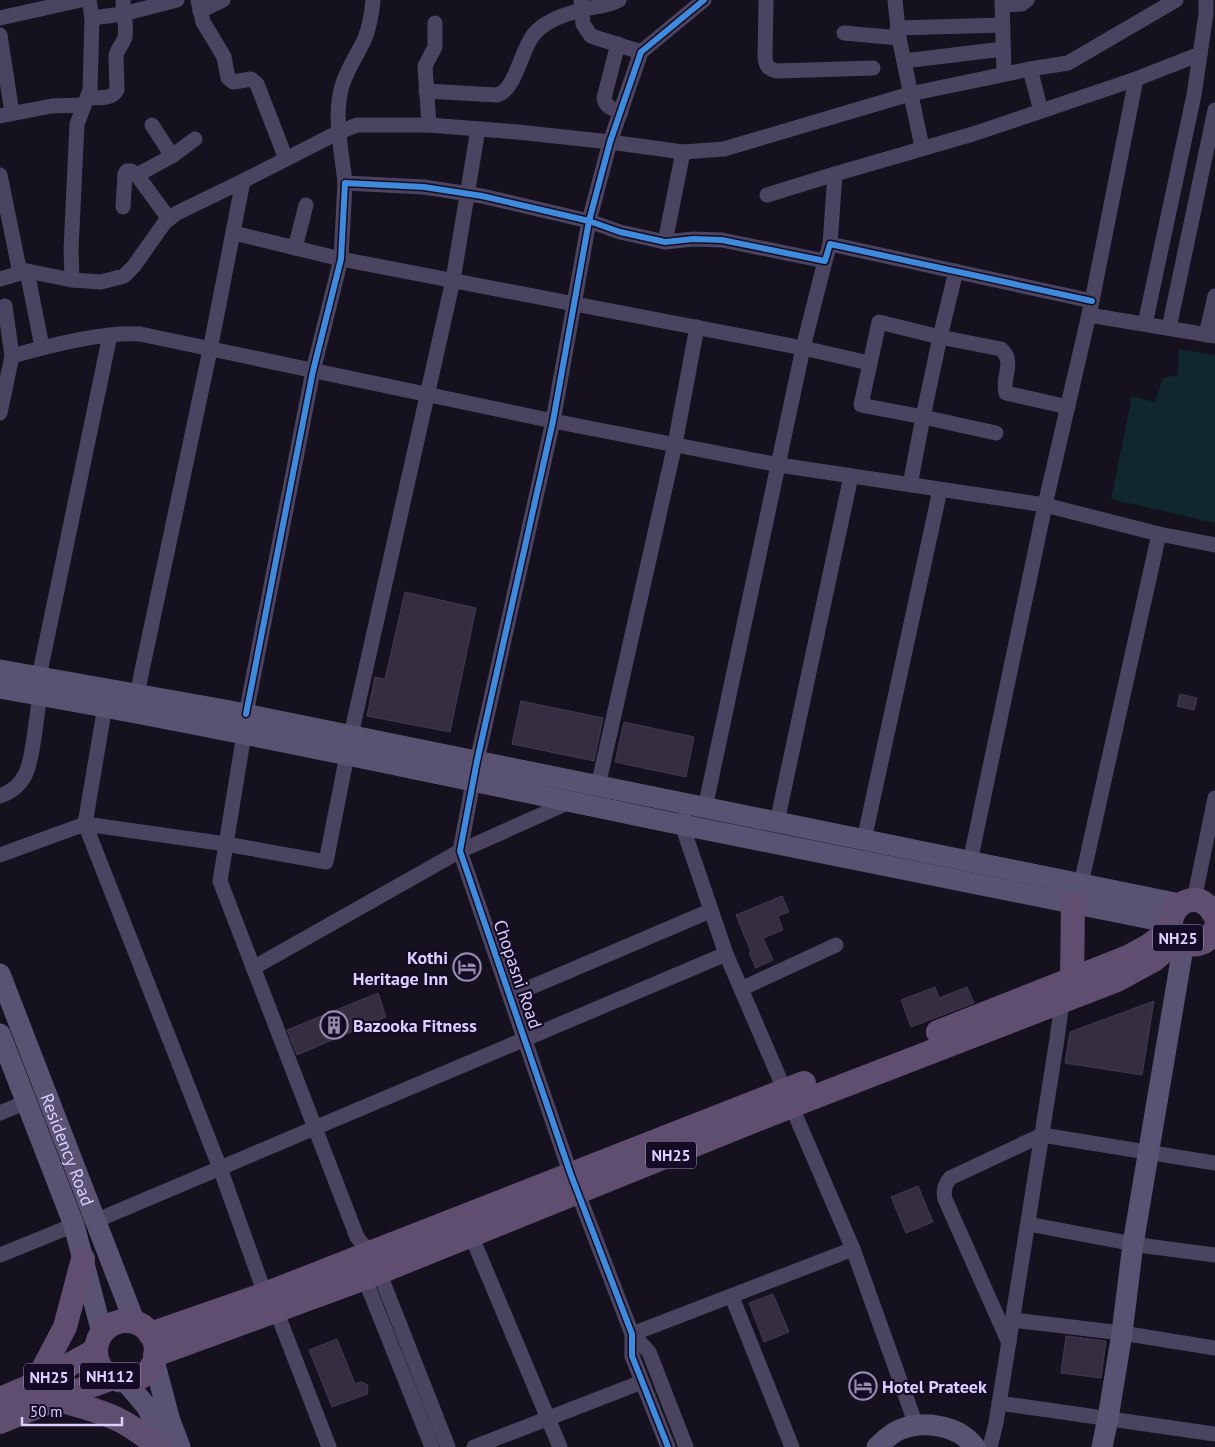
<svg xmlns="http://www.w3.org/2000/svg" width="1215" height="1447" viewBox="0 0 1215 1447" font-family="'PT Sans',sans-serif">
<rect width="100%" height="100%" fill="#15111e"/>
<path fill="#0f272d" d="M1179,349L1215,355V523L1111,499L1132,396L1155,402L1163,378L1178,375Z"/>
<g fill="#352e41" stroke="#433a53">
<path d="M405,592L476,608L450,732L367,716L375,677L385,679Z"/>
<path d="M1180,694L1197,698L1194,710L1177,706Z"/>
<path d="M521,701L603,718L594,761L512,744Z"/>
<path d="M624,722L694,737L686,777L615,762Z"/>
<path d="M782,896L789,912L778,916L783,930L763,938L773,960L756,968L749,953L751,952L736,915Z"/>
<path d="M935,987L939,998L967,987L974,1003L911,1027L901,1000Z"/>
<path d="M378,993L386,1017L297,1055L287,1030Z"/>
<path d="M1154,1001L1142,1075L1065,1063L1070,1032Z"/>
<path d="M918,1186L933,1222L906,1233L891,1197Z"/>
<path d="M773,1294L789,1332L764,1342L749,1303Z"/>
<path d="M1066,1336L1106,1341L1101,1378L1061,1373Z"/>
<path d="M337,1339L355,1384L361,1382L368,1385L367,1394L332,1407L309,1350Z"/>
</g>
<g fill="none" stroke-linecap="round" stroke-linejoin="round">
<g stroke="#4b4460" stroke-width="15">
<path d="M198,0L203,22L220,50L224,57L228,78L233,82L251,79L257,84L286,159"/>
<path d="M766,0L765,58C766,67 769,69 777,71L873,68"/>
<path d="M895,0L899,38L922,147"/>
<path d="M1002,0L1004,74"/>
<path d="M581,1L583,24L591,36L641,52"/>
<path d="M1002,5L1022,4L1027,0"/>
<path d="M200,11L223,0"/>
<path d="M0,18L81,0"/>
<path d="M92,18L123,14L177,0"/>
<path d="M897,28L1003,25"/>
<path d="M844,33L899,38"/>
<path d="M0,35L12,113"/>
<path d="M618,44L604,98C605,107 613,109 621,112"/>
<path d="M904,61L1003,49"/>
<path d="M1030,69L1041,111"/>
<path d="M426,91L497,95C516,90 521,49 534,34C545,21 565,14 582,10C594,6 607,7 619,0"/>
<path d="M88,98C98,97 112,100 117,90L116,56C117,49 123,44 125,37C127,26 123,12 123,0"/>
<path d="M0,116L52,106L84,105"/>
<path d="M429,125L425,66L435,47V23"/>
<path d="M172,156L195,139"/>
<path d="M0,175L20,273"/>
<path d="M137,175L172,156L152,125"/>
<path d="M345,183C342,152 333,117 342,86C347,69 358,54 365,38C370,25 372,13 373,0"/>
<path d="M767,195L835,174"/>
<path d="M123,207L125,174L127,171H131L137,175L169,219"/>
<path d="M234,233L341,259L803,348L869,363"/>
<path d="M665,242L683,152"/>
<path d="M830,244L835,174L973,134L1136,79L1200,54"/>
<path d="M295,248L306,205"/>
<path d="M27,271L42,347"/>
<path d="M0,279L27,271L72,280L101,282L124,276L134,266L165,222L177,213L243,181L339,132L357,125H429L518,132L610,142L683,152L724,149L910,94L1030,69L1068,63L1176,0"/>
<path d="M72,280L71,250L77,124L90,90L92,18L89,0"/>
<path d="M5,306L12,356"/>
<path d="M1089,315L1215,336"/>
<path d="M1145,324L1194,95L1206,14V0"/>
<path d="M1169,328L1215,110"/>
<path d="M1206,335L1215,296"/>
<path d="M0,413L12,356C47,346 103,331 140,334L553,421L779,465L1045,505L1159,534L1215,545"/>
<path d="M996,433L923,417L940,337L1001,349C1016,362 1001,378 1006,393L1068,407"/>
<path d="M910,485L923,417L861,405L879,322L940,337L956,271"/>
<path d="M39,677L110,335"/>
<path d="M137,694L210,350L243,181"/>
<path d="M105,706L85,824L220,1168L265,1294"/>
<path d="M246,714L313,371L341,259L345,183L424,187L482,196L589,221L620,232L665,242L693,239L722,240L825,261L830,244L1092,301"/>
<path d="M244,734L220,881L357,1237L370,1254L379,1272L448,1447"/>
<path d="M351,735L453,280L478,129"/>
<path d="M598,786L675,444L697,327"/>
<path d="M0,796C28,786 30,764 34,738C36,724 38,709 40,695"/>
<path d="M705,808L803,348L825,261"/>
<path d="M684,819L682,825L726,954L853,1249L916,1425"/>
<path d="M777,822L851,476"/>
<path d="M864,840L940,490"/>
<path d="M0,855L85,824L226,844L326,862L347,755"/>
<path d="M970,862L1045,505L1092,301L1136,79"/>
<path d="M1081,884L1159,534"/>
<path d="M1194,900L1215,798"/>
<path d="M253,968L460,851L572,801"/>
<path d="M741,989L836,945"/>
<path d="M510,996L710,911"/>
<path d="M0,1113L26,1102"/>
<path d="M95,1221L726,954"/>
<path d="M1028,1224L1139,1245L1215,1255"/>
<path d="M471,1235L560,1447"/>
<path d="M0,1255L74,1225"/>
<path d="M362,1272L432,1447"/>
<path d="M732,1297L792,1447"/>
<path d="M276,1310L329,1447"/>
<path d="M1013,1320L1122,1333L1215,1348"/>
<path d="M632,1334L853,1249"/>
<path d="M632,1334L649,1352L686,1447"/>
<path d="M1009,1343L945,1199C943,1190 945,1185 950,1178L1042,1135L1215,1163"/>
<path d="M999,1403L1215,1434"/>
<path d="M474,1447L642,1382"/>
<path d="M668,1447L632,1356V1334L571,1175L460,851L477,761L553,421L589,221L610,142L641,52L704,0"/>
<path d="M990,1447L996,1423L1057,1039L1062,1002"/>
</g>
<g stroke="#595272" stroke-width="21">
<path d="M0,670L225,710L1180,904"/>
<path d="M0,688C229,728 456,778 683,825C845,859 1008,891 1171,923"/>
<path id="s1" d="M0,974L135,1323"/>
<path d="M0,1034L74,1225L102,1333"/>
<path d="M154,1361L170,1421L180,1447"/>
<path d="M125,1381L147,1407L165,1447"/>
<path d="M877,1447C882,1442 889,1436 895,1432C920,1419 958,1424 975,1447"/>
<path d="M1102,1447L1108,1418L1122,1333L1133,1244L1184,942"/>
</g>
<g stroke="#604e71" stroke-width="24">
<path d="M1215,916C1211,908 1204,900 1194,900C1188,900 1181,903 1177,908C1155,934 1200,963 1215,929"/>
<path d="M1072,980L1073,904"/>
<path d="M938,1032L1128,957L1148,946L1162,936"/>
<circle cx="126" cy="1351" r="30"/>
<path d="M150,1334L265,1294L804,1083"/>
<path d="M155,1355L365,1278L791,1106L1117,980L1154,960L1178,939"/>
<path d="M35,1384L65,1327L83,1259"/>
<path d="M0,1399L35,1384L96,1350"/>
<path d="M56,1399C79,1406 103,1411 123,1422C136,1429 147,1438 159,1447"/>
<path d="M0,1422L74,1392L113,1378"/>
</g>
<g stroke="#140b24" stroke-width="9">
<g id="cycleway">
<path d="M246,714L313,371L341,259L345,183L424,187L482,196L589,221L620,232L665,242L693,239L722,240L825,261L830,244L1092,301"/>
<path d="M668,1447L632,1356V1334L571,1175L460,851L477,761L553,421L589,221L610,142L641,52L704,0"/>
</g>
</g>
<use href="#cycleway" stroke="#408adc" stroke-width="6"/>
</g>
<defs>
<g id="hotel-ring" transform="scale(1.4375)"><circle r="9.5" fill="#140b24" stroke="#968cb0" stroke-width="1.5"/><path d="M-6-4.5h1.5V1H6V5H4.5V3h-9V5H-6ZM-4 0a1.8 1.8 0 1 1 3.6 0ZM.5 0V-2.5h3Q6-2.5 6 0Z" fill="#968cb0"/></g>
<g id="building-ring" transform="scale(1.4375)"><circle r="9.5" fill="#140b24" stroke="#968cb0" stroke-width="1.5"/><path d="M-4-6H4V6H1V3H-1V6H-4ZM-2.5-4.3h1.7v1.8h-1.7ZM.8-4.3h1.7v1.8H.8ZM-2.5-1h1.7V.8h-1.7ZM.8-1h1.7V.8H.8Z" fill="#968cb0"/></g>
</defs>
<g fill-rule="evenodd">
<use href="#hotel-ring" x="467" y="967"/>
<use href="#building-ring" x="334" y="1025"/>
<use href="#hotel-ring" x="863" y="1386"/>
</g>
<g text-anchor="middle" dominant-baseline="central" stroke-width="4.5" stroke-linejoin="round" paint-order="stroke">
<g fill="#140b24" stroke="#a094bd" stroke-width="1">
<rect x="1153" y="924.5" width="50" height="27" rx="4"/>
<rect x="646" y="1141.5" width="50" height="27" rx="4"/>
<rect x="80" y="1362.5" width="60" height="27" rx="4"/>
<rect x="24" y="1363.5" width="50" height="27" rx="4"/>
</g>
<g font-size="16" font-weight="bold" fill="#dcceff">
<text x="1178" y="938">NH25</text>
<text x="671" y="1155">NH25</text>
<text x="110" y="1376">NH112</text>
<text x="49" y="1377">NH25</text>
</g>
<g font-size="18" font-weight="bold" fill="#dcceff" stroke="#140b24" text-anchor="start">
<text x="448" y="957" text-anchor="end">Kothi<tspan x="448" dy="21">Heritage Inn</tspan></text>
<text x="353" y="1025">Bazooka Fitness</text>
<text x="882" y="1386">Hotel Prateek</text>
</g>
<g font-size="18" fill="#dcceff" stroke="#140b24">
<text transform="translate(518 974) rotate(71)">Chopasni Road</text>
<text stroke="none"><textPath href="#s1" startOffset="188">Residency Road</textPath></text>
</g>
</g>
<path d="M22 1417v8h100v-8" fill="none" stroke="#dcceff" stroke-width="2.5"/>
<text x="30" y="1417" font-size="15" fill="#dcceff" stroke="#140b24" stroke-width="4" paint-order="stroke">50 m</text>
</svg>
